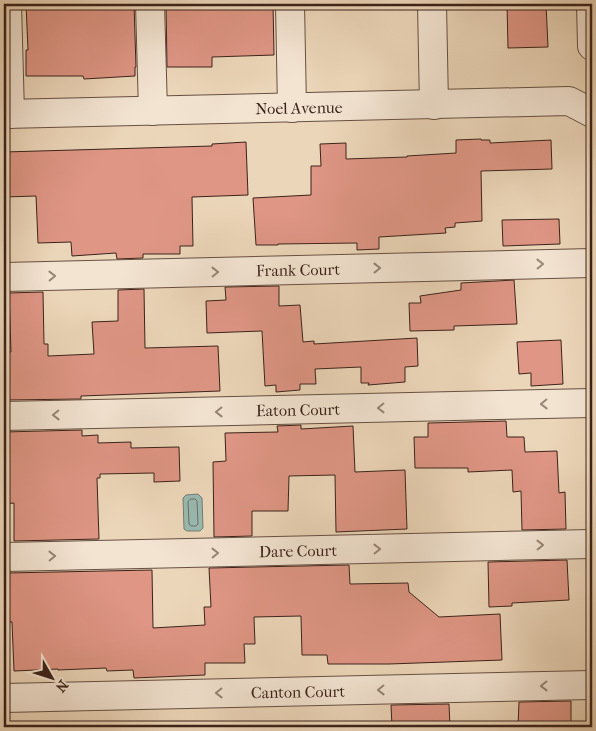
<svg xmlns="http://www.w3.org/2000/svg" width="596" height="731" viewBox="0 0 596 731" font-family="'IM FELL French Canon',serif">
<rect width="100%" height="100%" fill="#ecd6b9"/>
<filter id="stains"><feTurbulence type="fractalNoise" baseFrequency=".004" numOctaves="4"/><feColorMatrix values="0 0 0 0 .2 0 0 0 0 .09 0 0 0 0 .02 0 0 0 .5 -.17"/></filter>
<radialGradient id="worn" r=".72"><stop offset=".6" stop-color="#630" stop-opacity="0"/><stop offset="1" stop-color="#630" stop-opacity=".3"/></radialGradient>
<path fill="#99b9b0" stroke="#737d74" d="M198,494L202,498L203,528L200,531H187L184,529L183,498L186,495Z"/>
<g fill="none" stroke-linecap="round" stroke-linejoin="round">
<path stroke="#6a6e65" stroke-width="1" d="M191,499H195L197,501L198,524L196,526H191L189,524L188,502Z"/>
</g>
<g fill="#df9685" stroke="#3b231a">
<path d="M26,4H134L136,67H135V76L84,79L83,76H26V50H28Z"/>
<path d="M166,4H273L274,55L212,57V67H167Z"/>
<path d="M507,4H546L548,47L508,48Z"/>
<path d="M481,139V140H490V143L551,140L552,169L481,171L482,221L455,223V227L445,228L446,233L379,237V249L357,250V243L278,244V245H256L253,198L311,195V166H321L320,144L346,143V159L407,157V156L456,153V140Z"/>
<path d="M246,142L248,195L192,197L193,246H180V254H143V258L117,259L116,253L72,256L71,242L38,243L36,196L4,197V152L212,146V144Z"/>
<path d="M559,219L560,244L503,246L502,220Z"/>
<path d="M514,280L517,324L454,326V330L410,331L409,303H421L420,296L461,290V283Z"/>
<path d="M279,286V306L300,305L303,342L314,341V344L417,338L418,366L405,367V382L368,385L369,383H361V367L315,369L316,384H300V390L276,392V385L265,386L262,331L207,333L206,301L226,300L225,287Z"/>
<path d="M144,289L145,348L218,346L220,391L81,396V399L4,400V352H11L9,293L43,292L44,344H48V356L94,354L92,322L118,321V290Z"/>
<path d="M561,340L563,384L531,386V373L519,374L517,342Z"/>
<path d="M506,421L507,437H524L525,452L557,451L559,493L565,492L566,529L522,530L521,491L513,492L512,470L468,472V468H415L414,437H428V423Z"/>
<path d="M301,425V429L353,426L355,472L405,470L407,529L336,532L335,475L289,476L288,511H252V536L214,537L213,462L226,461L225,433L278,432L277,426Z"/>
<path d="M82,430V436L98,435V443L131,442V448L179,447L180,481L154,482V473L100,474V478H97L99,539L14,541V503L4,504V432Z"/>
<path d="M567,560L569,600L512,603V606L489,607L488,562Z"/>
<path d="M349,565L350,584L408,583L409,592L439,617L500,614L502,660L389,664H328L327,655H302L301,616L254,617L255,644H244L245,663H205V675L134,678L133,670L107,671L106,668L58,670V669L14,671L12,622H8L7,573L152,570L153,628L205,625L204,607H211L209,568Z"/>
<path d="M571,701V727H518L519,702Z"/>
<path d="M449,704L450,727H392L391,705Z"/>
</g>
<g fill="none" stroke-linecap="round" stroke-linejoin="round">
<g stroke="#675042" stroke-width="30">
<g id="minor">
<path d="M7,4L10,114"/>
<path d="M150,4L153,111"/>
<path d="M290,4L292,108"/>
<path d="M432,4L434,105"/>
<path d="M591,4L592,46"/>
<path d="M4,114L569,101L592,113"/>
<path d="M4,277L592,263"/>
<path d="M4,416L592,403"/>
<path d="M4,557L592,544"/>
<path d="M4,698L592,685"/>
</g>
</g>
<use href="#minor" stroke="#f3e4d2" stroke-width="28"/>
</g>
<defs><path id="oneway-chevron" d="M-2-3.5L2.5 0L-2 3.5" fill="none" stroke-width="1.6" stroke-linecap="round" stroke-linejoin="round" transform="scale(1.25)"/></defs>
<g stroke="#978476">
<use href="#oneway-chevron" transform="translate(540 264) rotate(-1)"/>
<use href="#oneway-chevron" transform="translate(377 268) rotate(-1)"/>
<use href="#oneway-chevron" transform="translate(215 272) rotate(-1)"/>
<use href="#oneway-chevron" transform="translate(52 276) rotate(-1)"/>
<use href="#oneway-chevron" transform="translate(544 404) rotate(179)"/>
<use href="#oneway-chevron" transform="translate(381 408) rotate(179)"/>
<use href="#oneway-chevron" transform="translate(219 412) rotate(179)"/>
<use href="#oneway-chevron" transform="translate(56 415) rotate(179)"/>
<use href="#oneway-chevron" transform="translate(540 545) rotate(-1)"/>
<use href="#oneway-chevron" transform="translate(377 549) rotate(-1)"/>
<use href="#oneway-chevron" transform="translate(215 553) rotate(-1)"/>
<use href="#oneway-chevron" transform="translate(52 556) rotate(-1)"/>
<use href="#oneway-chevron" transform="translate(544 686) rotate(179)"/>
<use href="#oneway-chevron" transform="translate(381 690) rotate(179)"/>
<use href="#oneway-chevron" transform="translate(219 693) rotate(179)"/>
</g>
<g text-anchor="middle" dominant-baseline="central" stroke-width="4.5" stroke-linejoin="round" paint-order="stroke">
<g font-size="16" fill="#3b231a" stroke="#f3e4d2">
<text transform="translate(299 108) rotate(-1)">Noel Avenue</text>
<text transform="translate(298 270) rotate(-1)">Frank Court</text>
<text transform="translate(298 410) rotate(-1)">Eaton Court</text>
<text transform="translate(298 551) rotate(-1)">Dare Court</text>
<text transform="translate(298 692) rotate(-1)">Canton Court</text>
</g>
</g>
<rect width="596" height="731" fill="none" stroke="#ecd6b9" stroke-width="20"/>
<rect x="5" y="5" width="586" height="721" fill="none" stroke="#3b231a" stroke-width="2.5"/>
<rect x="10" y="10" width="576" height="711" fill="none" stroke="#3b231a"/>
<g transform="translate(52 678) rotate(129)" stroke="#f3e4d2" stroke-width="4" paint-order="stroke">
<path d="M0-4L9 19L0 12L-9 19Z" fill="#3b231a"/>
<text y="-8" font-size="14" font-weight="bold" text-anchor="middle" fill="#3b231a">N</text>
</g>
<rect width="100%" height="100%" filter="url(#stains)"/>
<rect width="100%" height="100%" fill="url(#worn)"/>
</svg>
